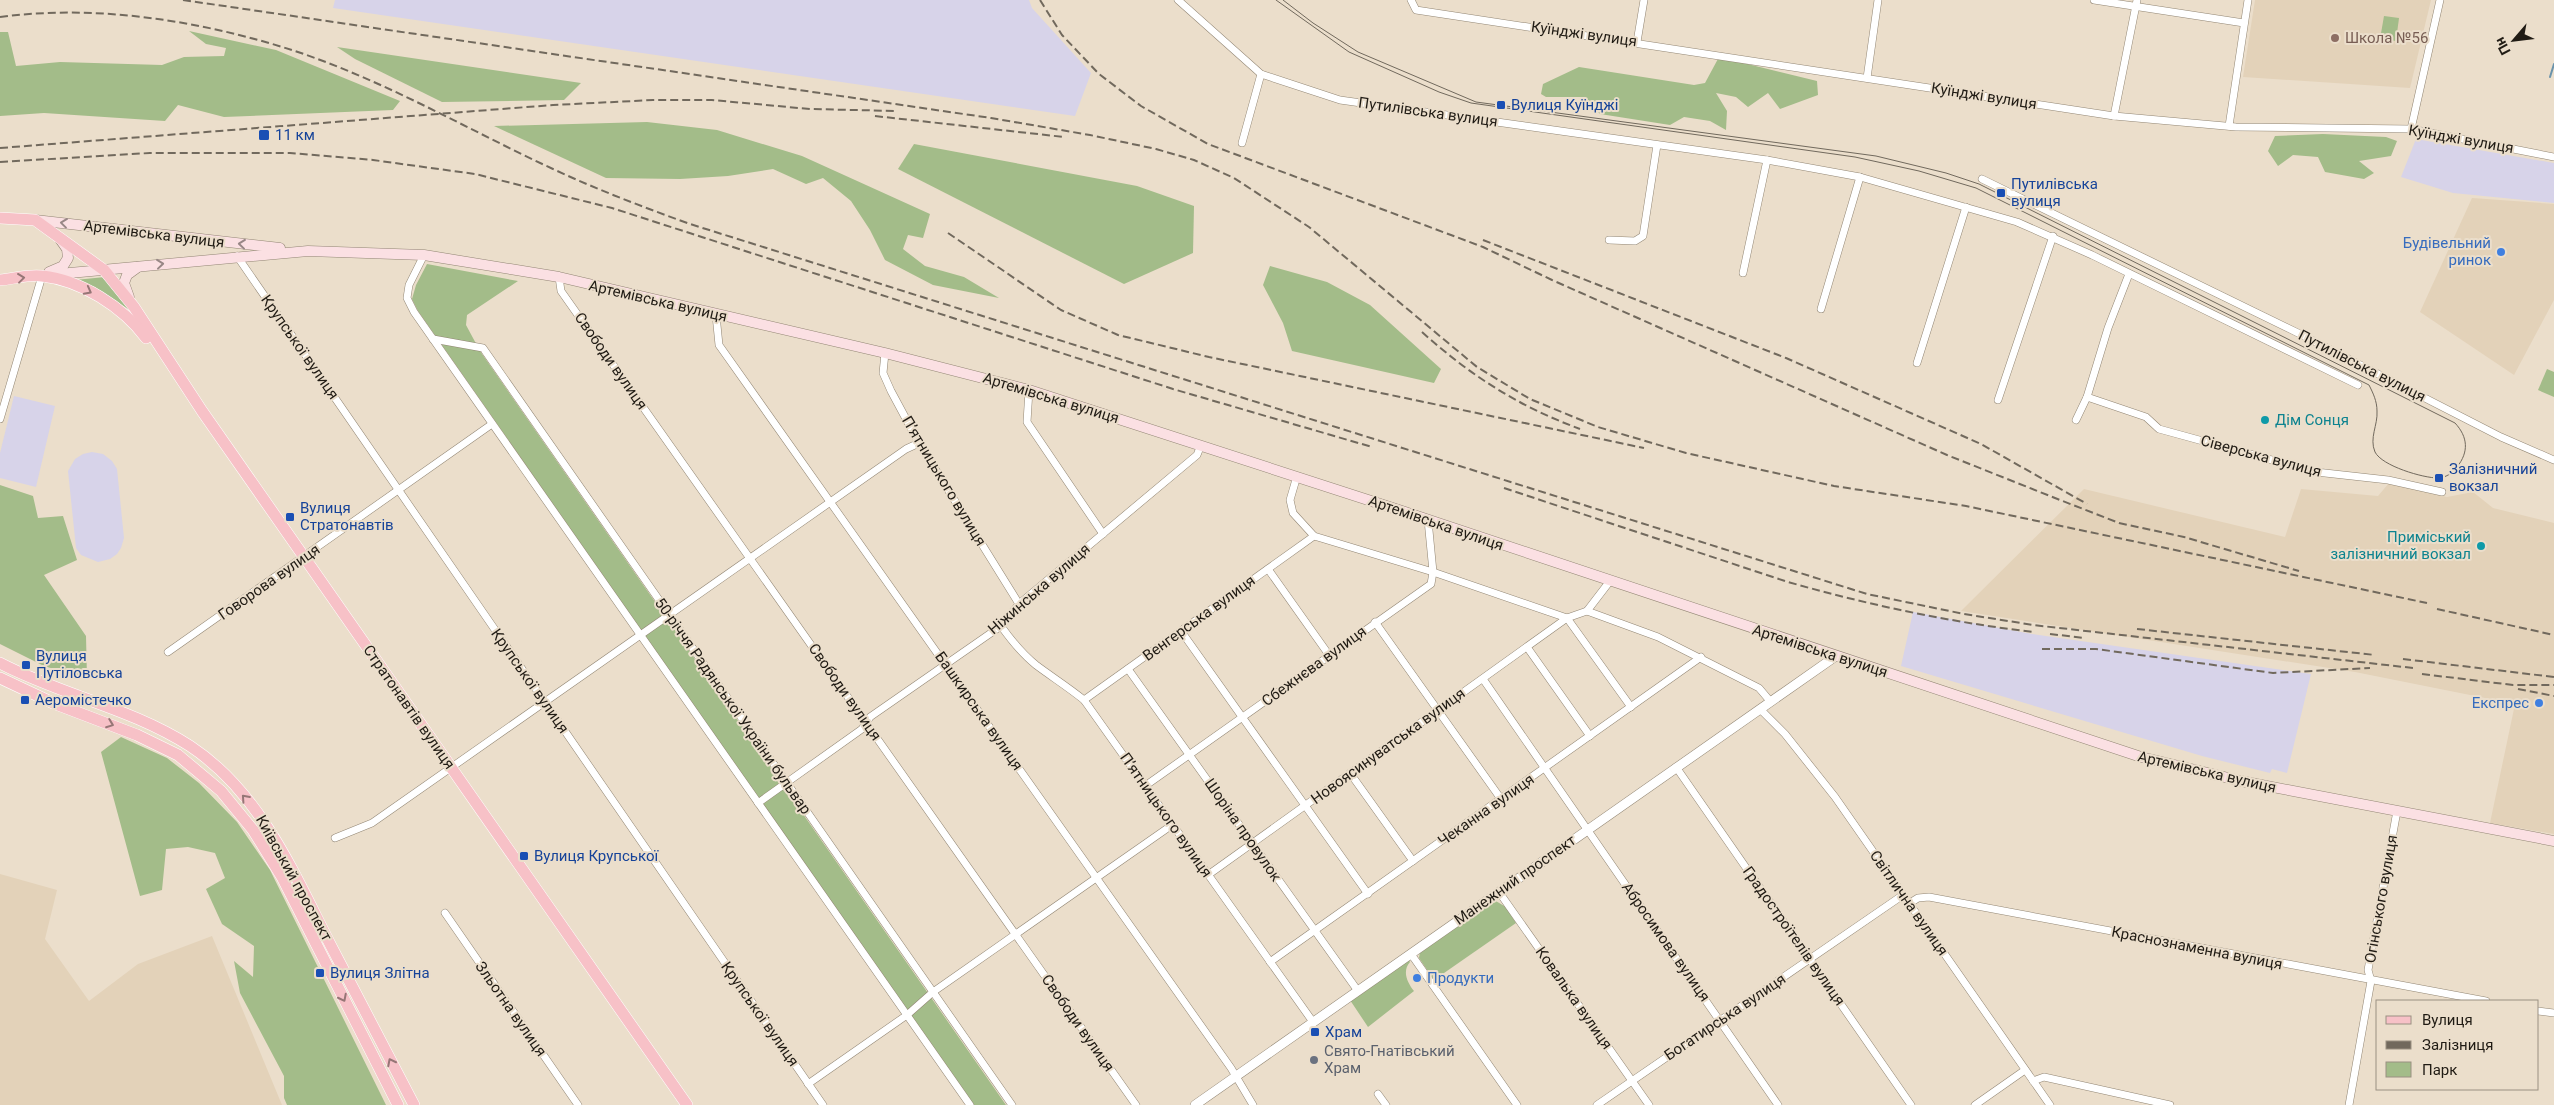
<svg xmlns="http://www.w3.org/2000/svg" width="2554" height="1105" viewBox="0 0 2554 1105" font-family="Roboto,sans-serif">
<rect width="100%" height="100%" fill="#ebdecb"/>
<g fill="#e3d2b9">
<path d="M2255,0H2431L2410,88L2243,77Z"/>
<path d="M2472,198L2554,204V300L2514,375L2420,312Z"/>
<path d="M2389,483L2447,497L2473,492L2493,508L2554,523V834L2490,823L2515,704L2355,672L1961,611L2084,489L2285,537L2301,489L2378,496Z"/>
<path d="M0,874L57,890L45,939L89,1001L138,964L212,936L282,1105H0Z"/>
</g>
<g fill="#d7d3e9">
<path d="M335,0H1029L1032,8L1091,73L1075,116L333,8Z"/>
<path d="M2416,139L2554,163V203L2453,193L2401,177Z"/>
<path d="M14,396L55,406L36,487L0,478V453Z"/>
<path d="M92,452L103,454L112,461L117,469L124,538L121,548L117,554L110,559L98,562L81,555L76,548L68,471L75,459L83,454Z"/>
<path d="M1913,612L2032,634L2311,674L2287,773L2272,769L2270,773L2202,756L1901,666Z"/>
</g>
<g fill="#a3bc89">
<path d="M2384,16L2399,18L2396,41L2380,39Z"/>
<path d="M189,31L276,50L400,101L393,110L224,117L178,105L165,121L44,113L0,116V32H8L16,66L60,62L162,65L184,57L224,56L226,48L206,44Z"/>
<path d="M337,47L581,83L564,100L442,102L355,59Z"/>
<path d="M1719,57L1817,81L1818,95L1780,109L1768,93L1748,107L1736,97L1716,93L1727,111L1726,130L1710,121L1684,117L1670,125L1600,114L1585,97H1546L1541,94L1543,84L1579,67L1694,85L1705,83Z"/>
<path d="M647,122L717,130L802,156L930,214L923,238L908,235L903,249L925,266L964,277L999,298L933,285L885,260L870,230L851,201L823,178L806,184L773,169L728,176L680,179L606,178L494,126Z"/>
<path d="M2323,134L2386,137L2397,141L2391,156L2359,161L2374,173L2364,179L2325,172L2318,157L2293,155L2278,166L2268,151L2275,136Z"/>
<path d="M914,144L1137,186L1194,206L1193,253L1124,284L898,169Z"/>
<path d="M427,264L518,281L467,315L466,325L480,351L1006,1105H973L418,311L412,299L416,285Z"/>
<path d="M1270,266L1327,282L1370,305L1441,369L1434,383L1292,351L1283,323L1263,285Z"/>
<path d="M105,277L131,311L95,287L75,280Z"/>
<path d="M2547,369L2554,372V397L2538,390Z"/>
<path d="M0,485L33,496L38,518L63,516L77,560L44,575L86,636L87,679L44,666L0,644Z"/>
<path d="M121,737L167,758L199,783L237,822L270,870L386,1105H287L284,1098V1076L240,993L234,961L253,977L254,946L222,924L206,889L225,878L215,853L188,847L166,849L162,890L140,896L101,752Z"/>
<path d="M1494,900L1506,907L1516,923L1434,980L1419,958L1420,951Z"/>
<path d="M1408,959L1410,962C1402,971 1407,982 1414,991L1368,1027L1350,1000Z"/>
</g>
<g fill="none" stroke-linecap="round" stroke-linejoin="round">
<path stroke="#6a93ab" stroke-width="2" d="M2550,77L2554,64"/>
<g stroke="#928674" stroke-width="8">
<g id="minor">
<path d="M1178,0L1261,74L1340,100L1767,160L1860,177L2017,222L2092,255L2358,385"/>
<path d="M1411,0L1416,10L2114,116L2236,127L2411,129L2554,157"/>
<path d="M2094,0L2244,23"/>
<path d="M1637,42L1644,0"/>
<path d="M1867,78L1878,0"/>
<path d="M2114,116L2137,0"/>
<path d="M2229,126L2248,0"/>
<path d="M2411,129L2440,0"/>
<path d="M1242,143L1261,74"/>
<path d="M1982,179L2298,333L2501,437L2554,460"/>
<path d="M1609,240L1635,241L1643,236L1657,145"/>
<path d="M424,255L409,285L407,298L414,312L970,1105"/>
<path d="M237,256L823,1105"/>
<path d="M1743,273L1767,160"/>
<path d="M559,277L561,291L1136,1105"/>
<path d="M1821,309L1860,177"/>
<path d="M716,315L719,345L1231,1068L1253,1105"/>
<path d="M433,339L483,348L1012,1105"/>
<path d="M885,353L883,373L891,391L919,443L1019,604"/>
<path d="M1917,363L1966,207"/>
<path d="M1029,390L1027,422L1103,534"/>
<path d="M2087,397L2146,417L2159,429L2316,472L2388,480L2442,492"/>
<path d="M1998,400L2053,236"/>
<path d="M0,419L42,276"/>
<path d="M2076,420L2087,397L2108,328L2129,274"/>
<path d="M1297,476L1290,500L1293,513L1314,536L1433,572L1567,618"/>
<path d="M1268,569L1329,655"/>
<path d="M1587,611L1610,581"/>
<path d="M1567,618L1631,707"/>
<path d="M1375,622L1501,799"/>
<path d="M1001,626C1011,640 1022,654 1036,665C1052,677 1068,687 1084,700L1313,1022"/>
<path d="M1181,631L1368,894"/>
<path d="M1527,647L1590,736"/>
<path d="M168,652L492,424"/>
<path d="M1128,669L1358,991"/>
<path d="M1483,679L1778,1105"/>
<path d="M1084,700L1314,536"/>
<path d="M1760,709L1785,734L1835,797L2050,1105"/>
<path d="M1676,767L1911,1105"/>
<path d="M1350,773L1413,861"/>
<path d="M1145,786L1431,584L1433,572L1428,520"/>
<path d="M758,803L862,729L870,717L1001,626L1019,604L1197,455L1201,445"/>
<path d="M335,838L372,823L906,449L919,443"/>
<path d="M1208,875L1567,618L1587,611L1658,637L1759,688L1770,701"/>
<path d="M1499,892L1649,1105"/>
<path d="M1910,903L1918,898L1929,897L2486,1001"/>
<path d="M445,913L578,1105"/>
<path d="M1411,954L1517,1105"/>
<path d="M1270,962L1701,657"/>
<path d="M2538,1011L2554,1013"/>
<path d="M2033,1081L2044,1077L2170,1105"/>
<path d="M808,1084L907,1015L933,992L1172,825"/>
<path d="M1378,1094L1386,1105"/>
<path d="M1597,1105L1903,895"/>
<path d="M1975,1105L2025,1070"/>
<path d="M2349,1105L2371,981L2368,970L2397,811"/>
</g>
</g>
<g stroke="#928674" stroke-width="10">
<path id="tertiary" d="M1195,1105L1836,656"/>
</g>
<g stroke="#928674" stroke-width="11">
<g id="secondary">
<path d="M35,220L280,248"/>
<path d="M49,272L63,266L68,258L67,249L60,239"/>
<path d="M48,275L308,251L424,255L559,277L885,353L1029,390L1402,511L2141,757L2241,781L2554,841"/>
<path d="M129,297L124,283L127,275L138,267"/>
</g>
</g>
<g stroke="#fff" stroke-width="12">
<g id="primary">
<path d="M0,218L35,220L104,270L134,307L202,411L687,1105"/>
<path d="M0,280C13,279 29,274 42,276C81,280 123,307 146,338"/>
<path d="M0,663C61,695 131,708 190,746C260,792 293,872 330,944C358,998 386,1051 414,1105"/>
<path d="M0,678L53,703L137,735L178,755L221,791L253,830L282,877L398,1105"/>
</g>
</g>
<use href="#minor" stroke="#fff" stroke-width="7"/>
<use href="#tertiary" stroke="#fff" stroke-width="9"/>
<use href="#secondary" stroke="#fbe0e3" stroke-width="10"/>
<use href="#primary" stroke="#f7c1c7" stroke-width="11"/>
<path stroke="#71695d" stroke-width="1" d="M1276,0L1349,52L1439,92L1471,103L1855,157L1919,171L1976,188L2369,385C2373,393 2377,401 2377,411C2378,425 2369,438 2375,452C2382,466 2423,478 2438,478C2445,478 2453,473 2457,467C2469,452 2468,437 2455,423L1979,184L1946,173L1876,156L1476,102L1358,52L1313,23L1283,0"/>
<g stroke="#71695d" stroke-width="2" stroke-dasharray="8 4" stroke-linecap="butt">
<path d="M183,0L991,118L1090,135L1156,149L1194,160L1234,178L1309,227L1477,367L1530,399L1598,427L1686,453L1834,486L1966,506L2427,603"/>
<path d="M1040,0L1062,35L1099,74L1141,106L1208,144L1483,247L1552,280L1947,455L2055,498L2119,523L2184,537L2299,571"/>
<path d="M0,17C98,4 202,21 295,51C385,81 467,129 553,169C598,190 643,207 690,224L1867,594L1964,614L2033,625L2413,668"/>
<path d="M875,116L1064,137"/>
<path d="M0,148L553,105L653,100H712L810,109L897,111"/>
<path d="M0,162L150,153H290L373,160L475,174L612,208L1173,389L1372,447"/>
<path d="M948,233L1061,310L1118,335L1209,357L1644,448"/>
<path d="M1483,240L1786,358L1981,444L2087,504"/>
<path d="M1422,332C1471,376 1518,406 1580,429"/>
<path d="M1504,488L1788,582C1869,605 1949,622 2033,632"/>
<path d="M2437,609L2554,635"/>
<path d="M2137,629L2375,655"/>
<path d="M2050,634L2085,638"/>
<path d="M2042,649H2096L2273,673L2370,668"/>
<path d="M2403,659L2554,677"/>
<path d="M2422,674L2513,685H2554"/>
<path d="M2518,689L2554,696"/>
</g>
</g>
<defs><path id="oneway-chevron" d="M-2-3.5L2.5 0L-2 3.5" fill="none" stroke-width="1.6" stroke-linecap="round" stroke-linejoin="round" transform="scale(1.25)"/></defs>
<g stroke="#988786">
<use href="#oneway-chevron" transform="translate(64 223) rotate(-173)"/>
<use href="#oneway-chevron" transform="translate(242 244) rotate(-174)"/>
<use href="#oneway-chevron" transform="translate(160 264) rotate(-6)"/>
</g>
<g stroke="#967676">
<use href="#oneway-chevron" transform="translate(21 278) rotate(-7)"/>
<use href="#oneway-chevron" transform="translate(88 291) rotate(28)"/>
<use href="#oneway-chevron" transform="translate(110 724) rotate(21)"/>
<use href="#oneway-chevron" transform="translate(245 798) rotate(-132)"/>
<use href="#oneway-chevron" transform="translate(343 998) rotate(63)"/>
<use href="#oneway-chevron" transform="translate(391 1062) rotate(-117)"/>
</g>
<circle fill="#8d6e63" stroke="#ebdecb" stroke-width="2" cx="2335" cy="38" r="5"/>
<g fill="#1a4fb4" stroke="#ebdecb" stroke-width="2">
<rect x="1496" y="100" width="10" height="10" rx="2.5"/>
<rect x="258" y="129" width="12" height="12" rx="2.5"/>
<rect x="1996" y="188" width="10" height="10" rx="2.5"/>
<rect x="2434" y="473" width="10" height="10" rx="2.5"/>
<rect x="285" y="512" width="10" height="10" rx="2.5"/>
<rect x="21" y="660" width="10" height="10" rx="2.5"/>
<rect x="20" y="695" width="10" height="10" rx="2.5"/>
<rect x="519" y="851" width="10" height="10" rx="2.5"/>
<rect x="315" y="968" width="10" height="10" rx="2.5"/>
<rect x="1310" y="1027" width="10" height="10" rx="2.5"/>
</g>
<g fill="#3f7fe0" stroke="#ebdecb" stroke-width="2">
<circle cx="2501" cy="252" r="5"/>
<circle cx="2539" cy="703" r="5"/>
<circle cx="1417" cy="978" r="5"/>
</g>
<g fill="#0f9aa8" stroke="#ebdecb" stroke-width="2">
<circle cx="2265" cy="420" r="5"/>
<circle cx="2481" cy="546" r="5"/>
</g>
<circle fill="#6b7280" stroke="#ebdecb" stroke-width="2" cx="1314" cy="1060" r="5"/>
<g text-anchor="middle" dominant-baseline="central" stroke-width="4" stroke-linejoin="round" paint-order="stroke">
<g font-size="15" fill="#201b14" stroke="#ebdecb">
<text transform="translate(1584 34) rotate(8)">Куїнджі вулиця</text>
<text transform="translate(1984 96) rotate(9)">Куїнджі вулиця</text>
<text transform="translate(1428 112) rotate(8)">Путилівська вулиця</text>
<text transform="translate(2461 139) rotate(10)">Куїнджі вулиця</text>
<text transform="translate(154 234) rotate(7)">Артемівська вулиця</text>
<text transform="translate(658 301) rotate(13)">Артемівська вулиця</text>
<text transform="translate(300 347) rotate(55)">Крупської вулиця</text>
<text transform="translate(611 361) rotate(55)">Свободи вулиця</text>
<text transform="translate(2362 366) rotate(27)">Путилівська вулиця</text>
<text transform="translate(1051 398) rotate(17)">Артемівська вулиця</text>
<text transform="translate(2261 456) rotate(15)">Сіверська вулиця</text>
<text transform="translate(944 481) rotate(59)">П’ятницького вулиця</text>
<text transform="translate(1436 523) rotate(19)">Артемівська вулиця</text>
<text transform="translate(269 582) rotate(-35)">Говорова вулиця</text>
<text transform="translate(1039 589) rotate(-41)">Ніжинська вулиця</text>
<text transform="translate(1199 618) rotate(-36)">Венгерська вулиця</text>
<text transform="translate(1820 651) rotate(18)">Артемівська вулиця</text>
<text transform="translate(1314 666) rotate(-36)">Сбежнєва вулиця</text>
<text transform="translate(530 681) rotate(55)">Крупської вулиця</text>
<text transform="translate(845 692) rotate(55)">Свободи вулиця</text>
<text transform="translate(733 706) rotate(55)">50-річчя Радянської України бульвар</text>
<text transform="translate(409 707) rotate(55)">Стратонавтів вулиця</text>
<text transform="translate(979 711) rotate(55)">Башкирська вулиця</text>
<text transform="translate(1388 746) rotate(-36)">Новоясинуватська вулиця</text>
<text transform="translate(2207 772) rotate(13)">Артемівська вулиця</text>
<text transform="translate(1486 810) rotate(-35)">Чеканна вулиця</text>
<text transform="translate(1166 815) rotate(55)">П’ятницького вулиця</text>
<text transform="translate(1243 830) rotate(55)">Шоріна провулок</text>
<text transform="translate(294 878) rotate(61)">Київський проспект</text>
<text transform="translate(1515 880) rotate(-35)">Манежний проспект</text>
<text transform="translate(2381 899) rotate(-80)">Огінського вулиця</text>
<text transform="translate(1909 903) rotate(55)">Світлична вулиця</text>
<text transform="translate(1794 936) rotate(55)">Градостроїтелiв вулиця</text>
<text transform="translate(1666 942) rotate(55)">Абросимова вулиця</text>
<text transform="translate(2197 948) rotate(11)">Краснознаменна вулиця</text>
<text transform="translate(1574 998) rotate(55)">Ковалька вулиця</text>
<text transform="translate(511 1009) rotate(55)">Зльотна вулиця</text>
<text transform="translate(760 1014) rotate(55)">Крупської вулиця</text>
<text transform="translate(1725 1017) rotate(-34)">Богатирська вулиця</text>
<text transform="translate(1078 1023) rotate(55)">Свободи вулиця</text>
</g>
<g font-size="15" fill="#785e54" stroke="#ebdecb" text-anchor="start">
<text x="2345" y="38">Школа №56</text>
</g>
<g font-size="15" fill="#164399" stroke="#ebdecb" text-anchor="start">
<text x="1511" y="105">Вулиця Куїнджі</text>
<text x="275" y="135">11 км</text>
<text x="2011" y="184">Путилівська<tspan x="2011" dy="17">вулиця</tspan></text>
<text x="2449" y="469">Залізничний<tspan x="2449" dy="17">вокзал</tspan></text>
<text x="300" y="508">Вулиця<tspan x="300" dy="17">Стратонавтів</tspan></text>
<text x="36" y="656">Вулиця<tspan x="36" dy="17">Путіловська</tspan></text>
<text x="35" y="700">Аеромістечко</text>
<text x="534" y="856">Вулиця Крупської</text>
<text x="330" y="973">Вулиця Злітна</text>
<text x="1325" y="1032">Храм</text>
</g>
<g font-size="15" fill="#366cbe" stroke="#ebdecb" text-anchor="end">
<text x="2491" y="243">Будівельний<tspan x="2491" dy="17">ринок</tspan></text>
<text x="2529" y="703">Експрес</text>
<text x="1427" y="978" text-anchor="start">Продукти</text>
</g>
<g font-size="15" fill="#0d838f" stroke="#ebdecb" text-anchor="start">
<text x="2275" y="420">Дім Сонця</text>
<text x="2471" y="537" text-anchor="end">Приміський<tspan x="2471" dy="17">залізничний вокзал</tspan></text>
</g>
<g font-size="15" fill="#5b616d" stroke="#ebdecb" text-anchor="start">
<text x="1324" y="1051">Свято-Гнатівський<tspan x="1324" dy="17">Храм</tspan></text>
</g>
</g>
<rect x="2376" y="1000" width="162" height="90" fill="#ebdecb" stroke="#9a9082"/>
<rect x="2386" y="1016" width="25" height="8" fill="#f7c1c7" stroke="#9a9082"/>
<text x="2422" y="1025" font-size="15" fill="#201b14">Вулиця</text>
<rect x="2386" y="1041" width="25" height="8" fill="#71695d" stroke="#9a9082"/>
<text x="2422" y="1050" font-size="15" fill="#201b14">Залізниця</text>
<rect x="2386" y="1062" width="25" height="15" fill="#a3bc89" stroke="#9a9082"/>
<text x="2422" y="1075" font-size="15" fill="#201b14">Парк</text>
<g transform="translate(2514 40) rotate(242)" stroke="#ebdecb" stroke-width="4" paint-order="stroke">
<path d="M0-4L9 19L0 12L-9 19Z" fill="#201b14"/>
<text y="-8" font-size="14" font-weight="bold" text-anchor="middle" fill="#201b14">Пн</text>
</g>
</svg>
